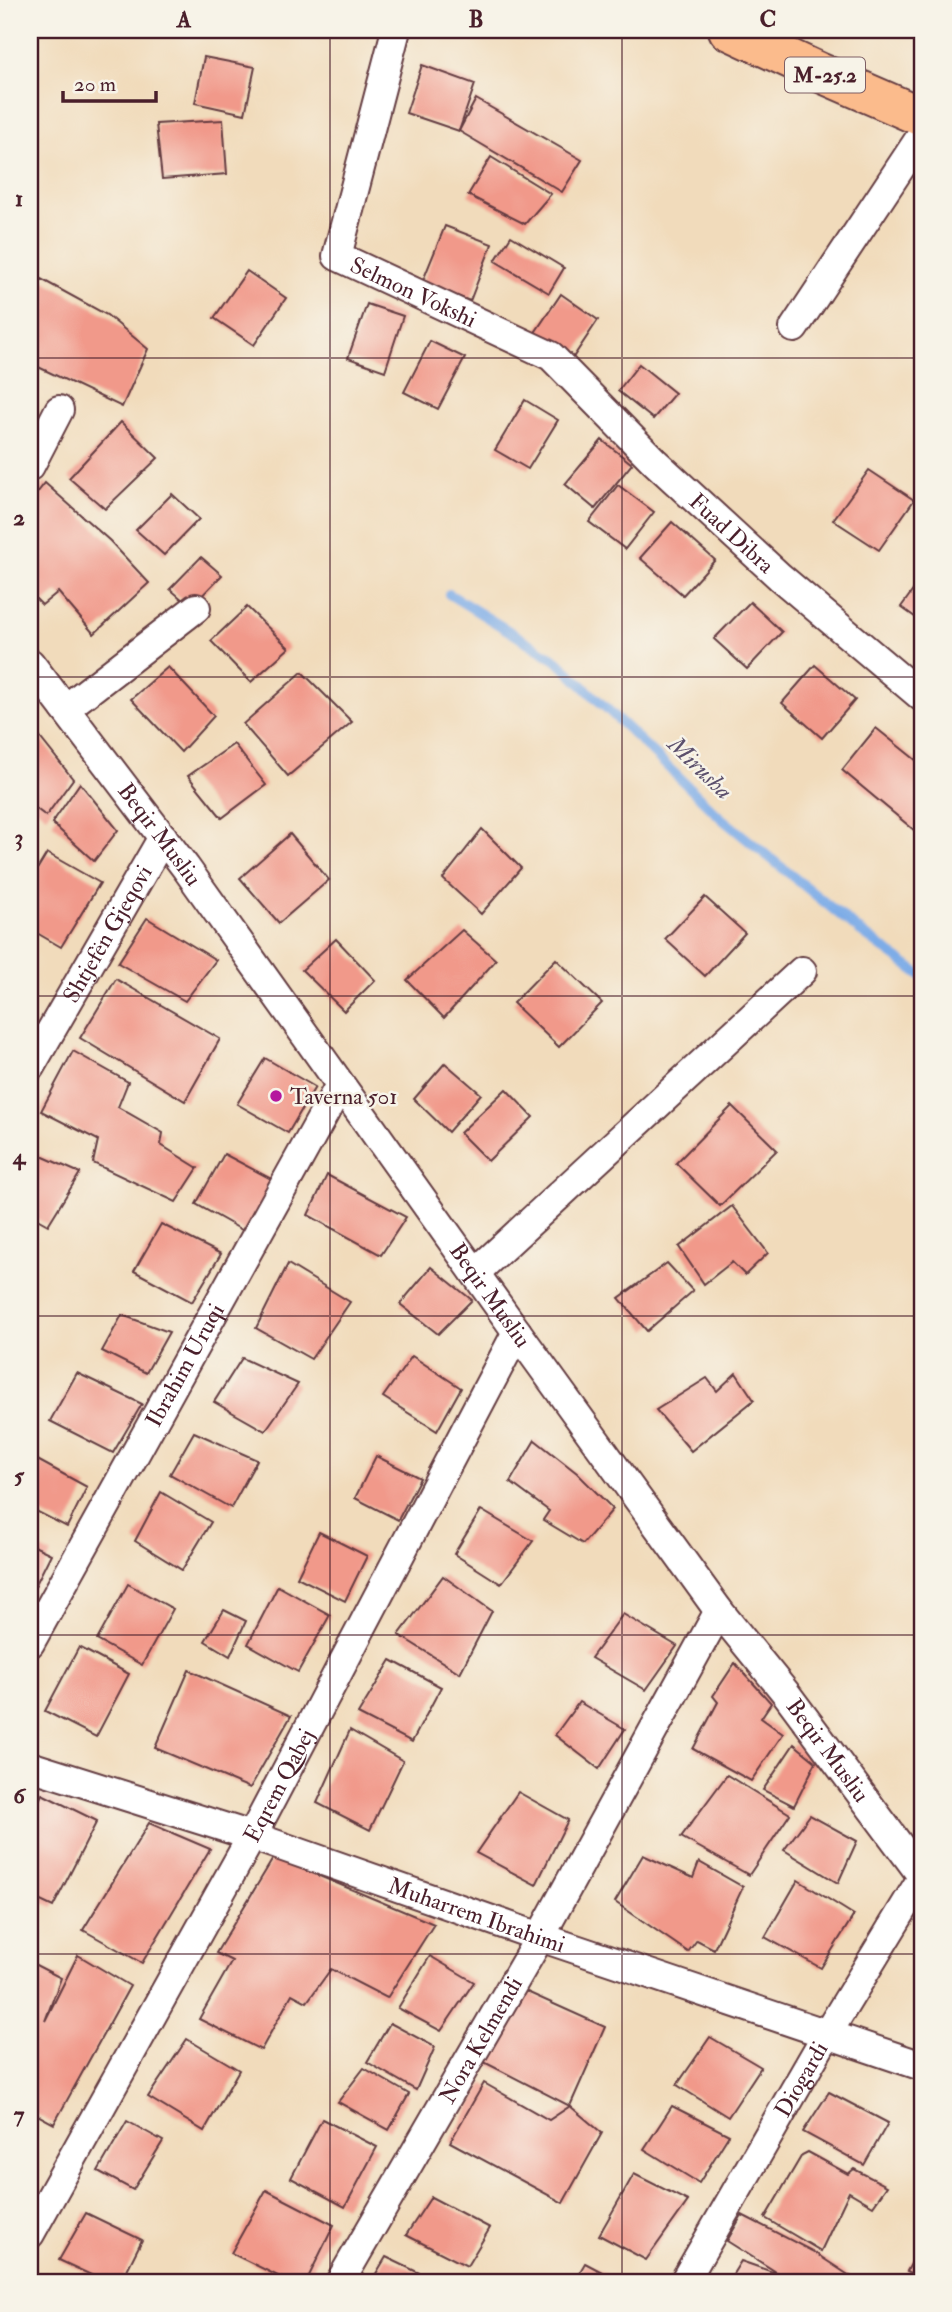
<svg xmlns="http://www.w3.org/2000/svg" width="952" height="2312" viewBox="0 0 952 2312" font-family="'IM FELL Double Pica',serif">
<rect width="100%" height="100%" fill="#f7f3e8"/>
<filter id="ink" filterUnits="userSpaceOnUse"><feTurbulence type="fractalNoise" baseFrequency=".0143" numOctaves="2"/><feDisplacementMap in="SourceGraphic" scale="14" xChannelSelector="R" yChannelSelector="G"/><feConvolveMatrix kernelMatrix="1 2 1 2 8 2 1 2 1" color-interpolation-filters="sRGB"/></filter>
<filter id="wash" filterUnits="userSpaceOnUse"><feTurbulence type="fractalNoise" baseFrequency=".00686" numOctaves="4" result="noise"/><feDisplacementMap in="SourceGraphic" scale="28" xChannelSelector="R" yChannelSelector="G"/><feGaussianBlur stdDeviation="1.57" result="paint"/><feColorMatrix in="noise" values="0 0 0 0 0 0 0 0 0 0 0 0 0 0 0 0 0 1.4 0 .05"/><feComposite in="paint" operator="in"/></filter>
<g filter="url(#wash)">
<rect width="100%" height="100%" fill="#f1dbbb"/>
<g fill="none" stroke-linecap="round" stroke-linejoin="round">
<path stroke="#7dace7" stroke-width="10" d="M449,594L556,660L721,818L861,932L922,976"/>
</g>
<g id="blocks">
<g fill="#f1998a">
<path d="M481,30H526L525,38L480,33Z"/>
<path d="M204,57L255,67L245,114L195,103Z"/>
<path d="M422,65L475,84L459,131L406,113Z"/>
<path d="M476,99L582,160L562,192L459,131Z"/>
<path d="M223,120L227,174L162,179L156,124Z"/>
<path d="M491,157L551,194L525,224L468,195Z"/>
<path d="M445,226L492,244L470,301L422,283Z"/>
<path d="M511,236L564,268L549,293L495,261Z"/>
<path d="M247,271L286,298L254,345L214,318Z"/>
<path d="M30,273L107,315L148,349L122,407L32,364L30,370Z"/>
<path d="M561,294L598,320L572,359L534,334Z"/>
<path d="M367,304L403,316L385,371L348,358Z"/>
<path d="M430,341L465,358L438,409L404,392Z"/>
<path d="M639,364L675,393L653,419L618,391Z"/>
<path d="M525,400L558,420L528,469L495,450Z"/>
<path d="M121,422L158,458L105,509L69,478Z"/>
<path d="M602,440L632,464L595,509L565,484Z"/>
<path d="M869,470L914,500L879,550L833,520Z"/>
<path d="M45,483L110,541L149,583L94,634L58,592L42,605L30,593V502Z"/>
<path d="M618,485L654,512L625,549L589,522Z"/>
<path d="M172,494L199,519L164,555L136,530Z"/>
<path d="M672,522L715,560L683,595L640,558Z"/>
<path d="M201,557L222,575L191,607L170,589Z"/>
<path d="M922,578V622L901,607Z"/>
<path d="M750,602L782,632L747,669L714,639Z"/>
<path d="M247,607L289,648L251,682L211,641Z"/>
<path d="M815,665L855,700L822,738L782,703Z"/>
<path d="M168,667L214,716L181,752L131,699Z"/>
<path d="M302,672L352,722L288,776L243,724Z"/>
<path d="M876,728L922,765V820L914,830L842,770Z"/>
<path d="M34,730L73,779L46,816L30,804V736Z"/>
<path d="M234,744L266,785L222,818L188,776Z"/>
<path d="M80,783L118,830L94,861L52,823Z"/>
<path d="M482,829L521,868L481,914L443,879Z"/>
<path d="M290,834L329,880L279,923L240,878Z"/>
<path d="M47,853L100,883L61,947L30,929V881Z"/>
<path d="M705,897L745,933L705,976L665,939Z"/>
<path d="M147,918L216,960L185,1001L118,963Z"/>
<path d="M462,930L496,960L444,1018L407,980Z"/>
<path d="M336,939L375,980L344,1011L302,970Z"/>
<path d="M556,959L602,1003L559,1047L513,1003Z"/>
<path d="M116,979L220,1039L185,1101L80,1038Z"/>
<path d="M73,1051L128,1082L118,1107L163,1133L161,1145L198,1168L176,1202L93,1163L98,1140L41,1111Z"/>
<path d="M265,1058L315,1087L288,1133L237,1104Z"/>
<path d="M445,1063L481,1094L448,1132L414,1099Z"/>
<path d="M506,1089L533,1117L488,1161L460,1133Z"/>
<path d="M732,1106L777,1150L720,1206L676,1163Z"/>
<path d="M30,1151L80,1173L48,1225L30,1215Z"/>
<path d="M224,1154L277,1182L249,1234L196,1204Z"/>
<path d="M327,1175L406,1217L381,1255L308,1215Z"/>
<path d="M732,1206L768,1253L745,1275L732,1262L704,1284L679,1247Z"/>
<path d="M161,1224L221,1254L192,1302L134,1271Z"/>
<path d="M667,1263L693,1291L647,1331L619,1298Z"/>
<path d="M288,1264L350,1302L311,1359L256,1328Z"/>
<path d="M431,1267L472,1300L438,1334L400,1304Z"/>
<path d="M122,1315L169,1332L146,1373L102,1351Z"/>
<path d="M412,1356L461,1388L437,1431L383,1397Z"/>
<path d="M242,1358L298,1384L265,1431L214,1402Z"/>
<path d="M77,1373L142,1404L113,1453L50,1421Z"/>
<path d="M736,1373L754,1400L691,1451L656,1410L707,1378L717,1391Z"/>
<path d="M194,1432L257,1460L231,1508L170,1474Z"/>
<path d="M535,1440L577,1473L613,1509L583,1544L543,1520L549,1511L510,1482Z"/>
<path d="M30,1456L87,1487L67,1527L30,1508Z"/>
<path d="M376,1456L420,1478L398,1520L355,1498Z"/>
<path d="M161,1492L211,1522L182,1570L135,1541Z"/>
<path d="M481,1510L533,1541L501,1584L454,1554Z"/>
<path d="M319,1532L367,1556L345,1601L297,1577Z"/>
<path d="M30,1544L51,1554L30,1596Z"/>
<path d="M443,1576L492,1611L460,1673L399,1635Z"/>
<path d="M128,1584L173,1609L142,1665L97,1640Z"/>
<path d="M278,1586L330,1615L298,1672L248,1644Z"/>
<path d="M224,1610L246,1621L230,1656L205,1641Z"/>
<path d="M623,1614L677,1646L646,1690L591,1658Z"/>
<path d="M79,1647L129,1674L96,1737L45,1711Z"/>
<path d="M391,1660L441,1687L412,1742L358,1714Z"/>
<path d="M735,1663L771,1703L761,1718L783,1734L751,1781L693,1749L718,1702L713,1696Z"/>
<path d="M189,1670L291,1716L250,1788L155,1748Z"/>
<path d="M579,1702L625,1729L599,1769L555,1735Z"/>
<path d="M350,1730L403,1761L370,1830L317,1803Z"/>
<path d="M794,1744L816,1762L794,1806L763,1790Z"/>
<path d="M727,1775L790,1814L749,1875L681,1837Z"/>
<path d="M518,1792L568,1820L536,1885L476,1853Z"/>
<path d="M42,1794L97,1821L53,1907L30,1896V1819Z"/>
<path d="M810,1815L857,1841L838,1883L784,1850Z"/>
<path d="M149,1823L210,1849L142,1963L83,1930Z"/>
<path d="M643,1855L693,1878L699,1862L743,1887L714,1949L697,1940L688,1952L615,1902Z"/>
<path d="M274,1857L434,1924L387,1998L331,1969L307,2002L292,1994L261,2050L199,2019L232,1961L216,1953Z"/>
<path d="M798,1880L854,1915L821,1968L765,1937Z"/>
<path d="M78,1955L130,1986L54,2124L30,2111V1962L61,1978L45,2021Z"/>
<path d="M430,1956L474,1982L441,2031L398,2008Z"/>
<path d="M516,1987L605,2027L570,2106L602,2133L563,2203L450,2142L484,2083L549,2120L570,2106L480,2060Z"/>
<path d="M390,2023L435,2047L416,2090L367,2062Z"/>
<path d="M710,2037L761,2067L728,2117L677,2085Z"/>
<path d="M187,2039L239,2070L204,2131L148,2097Z"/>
<path d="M364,2068L409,2094L389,2130L338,2102Z"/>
<path d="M829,2092L888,2123L864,2165L803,2132Z"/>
<path d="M672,2106L729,2135L699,2183L644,2149Z"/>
<path d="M322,2119L377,2147L345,2207L291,2178Z"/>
<path d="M127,2121L163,2141L133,2190L98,2171Z"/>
<path d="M808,2152L848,2174L854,2169L887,2186L873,2206L849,2192L821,2251L765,2218L802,2155Z"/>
<path d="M634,2174L688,2201L646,2260L599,2235Z"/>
<path d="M266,2190L334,2225L306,2282H290L231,2253Z"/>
<path d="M431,2197L490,2228L467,2266L406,2235Z"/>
<path d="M86,2213L142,2240L121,2282H106L59,2260Z"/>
<path d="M742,2215L812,2251L853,2278L850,2282H728L741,2261L781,2275L727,2241Z"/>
<path d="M922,2244V2278L907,2271Z"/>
<path d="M386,2257L438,2282H371Z"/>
<path d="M585,2263L621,2282H574Z"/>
</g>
</g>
</g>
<g filter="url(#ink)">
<use href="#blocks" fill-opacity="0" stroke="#633b41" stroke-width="2"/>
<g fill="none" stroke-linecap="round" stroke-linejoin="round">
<g stroke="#633b41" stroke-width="32">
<g id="minor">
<path id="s1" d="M396,30L337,256L551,356L655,462L780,577L922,697"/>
<path d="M794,328L922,135"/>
<path d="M30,466L59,410"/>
<path id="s2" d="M30,663L186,868L517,1332L719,1611L785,1692L922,1876"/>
<path d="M65,709L196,608"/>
<path id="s3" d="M30,1067L163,837"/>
<path d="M475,1273L802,971"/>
<path id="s4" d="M30,1643L340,1085"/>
<path id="s5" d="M30,1766L252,1836L540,1937L922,2066"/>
<path id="s6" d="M30,2234L252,1836L517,1332"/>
<path id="s7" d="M340,2282L540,1937L719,1611"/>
<path id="s8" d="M684,2282L827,2034L922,1878"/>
</g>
</g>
<g stroke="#633b41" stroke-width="42">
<path id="primary" d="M728,30L821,73L922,117"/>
</g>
<use href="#minor" stroke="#fff" stroke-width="28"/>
<use href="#primary" stroke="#fbbb8c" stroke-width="38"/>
</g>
</g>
<path fill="none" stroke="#4a1f2b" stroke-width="2" stroke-opacity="0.55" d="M330,30V2282M622,30V2282M30,358H922M30,677H922M30,996H922M30,1316H922M30,1635H922M30,1954H922"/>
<circle fill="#b5179e" stroke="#f7f3e8" stroke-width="2.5" cx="276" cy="1096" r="7"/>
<g text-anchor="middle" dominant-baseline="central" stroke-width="5" stroke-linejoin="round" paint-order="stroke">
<rect fill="#f7f3e8" stroke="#7e5f64" stroke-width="2" x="785" y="57.5" width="80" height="35" rx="5"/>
<g font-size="21" font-weight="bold" fill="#4a1f2b">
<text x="825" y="75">M-25.2</text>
</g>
<g font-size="23" fill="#4a1f2b" stroke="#f7f3e8">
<text stroke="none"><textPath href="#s1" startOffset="318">Selmon Vokshi</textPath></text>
<text stroke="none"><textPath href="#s1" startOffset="723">Fuad Dibra</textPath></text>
<text stroke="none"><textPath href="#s2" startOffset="215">Beqir Musliu</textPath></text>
<text stroke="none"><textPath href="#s3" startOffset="154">Shtjefën Gjeqovi</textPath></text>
<text stroke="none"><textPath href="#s2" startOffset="782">Beqir Musliu</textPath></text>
<text stroke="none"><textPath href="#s4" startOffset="318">Ibrahim Uruqi</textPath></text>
<text stroke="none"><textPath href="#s2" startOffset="1349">Beqir Musliu</textPath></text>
<text stroke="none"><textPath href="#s6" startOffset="513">Eqrem Qabej</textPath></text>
<text stroke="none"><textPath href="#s5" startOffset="471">Muharrem Ibrahimi</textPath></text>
<text stroke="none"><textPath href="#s7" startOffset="280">Nora Kelmendi</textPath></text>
<text stroke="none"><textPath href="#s8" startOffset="234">Diogardi</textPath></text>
</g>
<g font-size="23" fill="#4a1f2b" stroke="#f7f3e8" text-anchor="start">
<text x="290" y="1096">Taverna 501</text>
</g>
<g font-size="24" font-style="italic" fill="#5c506d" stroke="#f7f3e8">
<text transform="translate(700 768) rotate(44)">Mirusha</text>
</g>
</g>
<rect width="952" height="2312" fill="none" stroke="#f7f3e8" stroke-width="77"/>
<path d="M63 91v10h93v-10" fill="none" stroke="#4a1f2b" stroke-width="3.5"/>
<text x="74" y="91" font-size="21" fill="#4a1f2b" stroke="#f7f3e8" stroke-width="5" paint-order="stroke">20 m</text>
<rect x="38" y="38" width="876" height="2236" fill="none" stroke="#4a1f2b" stroke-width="2.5"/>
<g font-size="23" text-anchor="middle" font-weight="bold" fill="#4a1f2b">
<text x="184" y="27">A</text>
<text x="476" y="27">B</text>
<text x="768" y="27">C</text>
<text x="19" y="206">1</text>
<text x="19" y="525">2</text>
<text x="19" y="845">3</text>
<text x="19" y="1164">4</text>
<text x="19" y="1483">5</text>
<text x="19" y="1803">6</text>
<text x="19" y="2122">7</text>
</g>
</svg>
